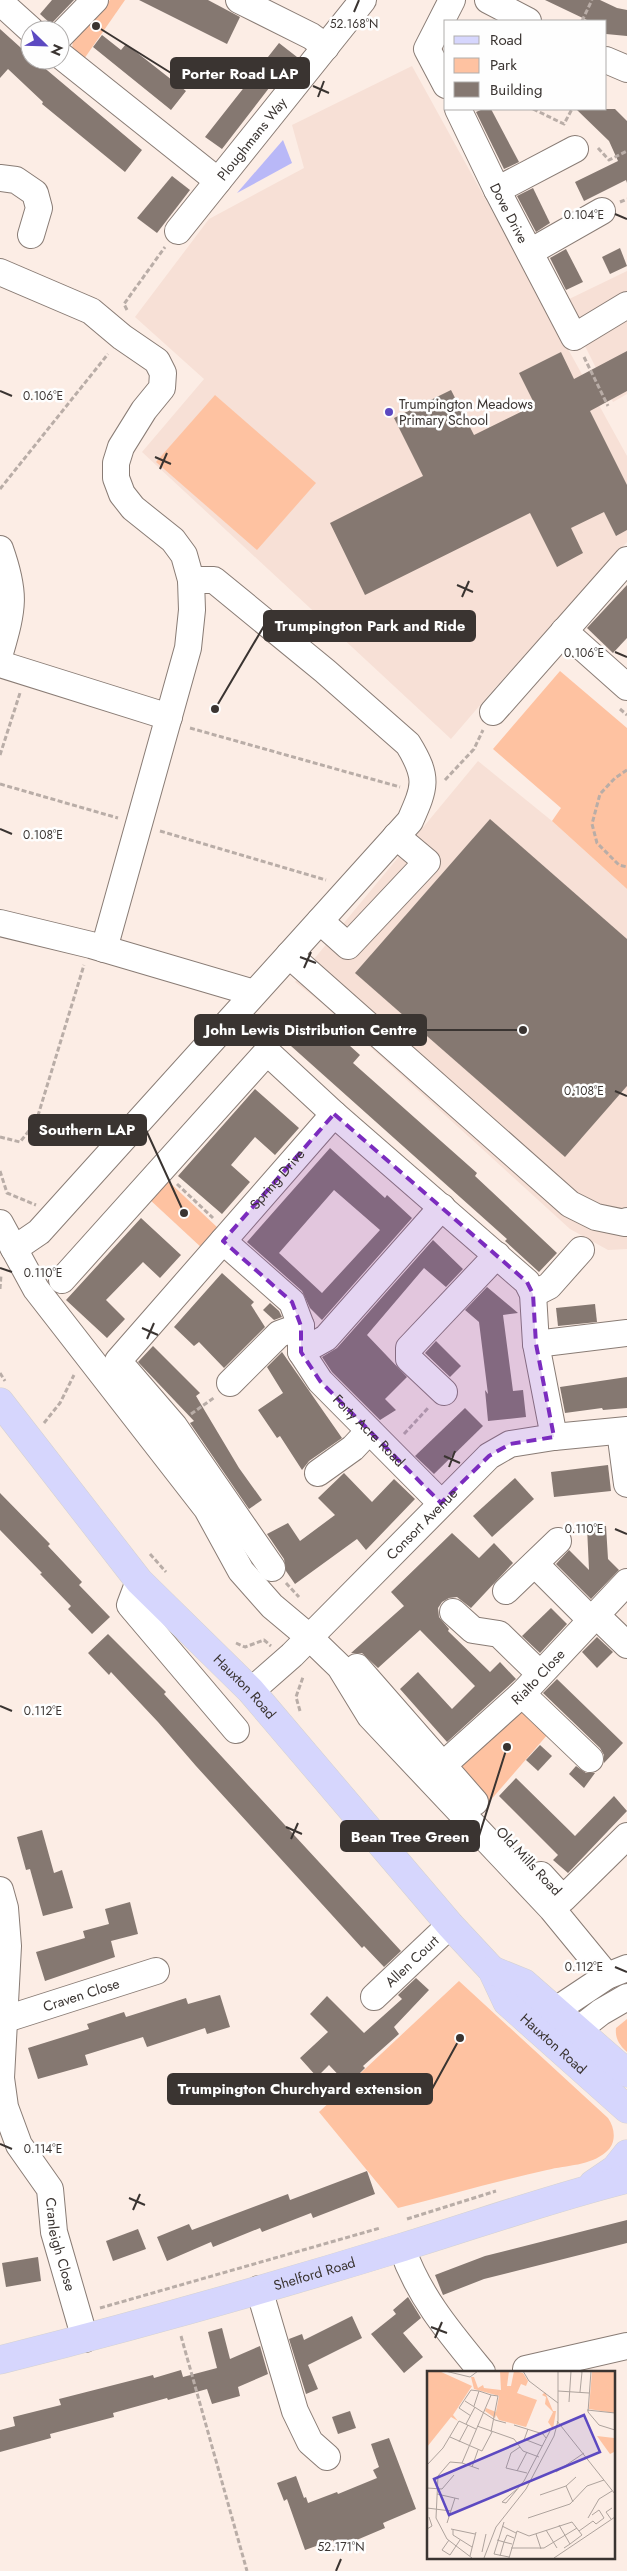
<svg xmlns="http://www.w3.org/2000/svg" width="627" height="2571" viewBox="0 0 627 2571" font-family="Jost,sans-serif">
<rect width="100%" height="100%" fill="#fcede5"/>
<g fill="#f7e0d6">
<path d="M412,66L627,456V542L493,690L451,739L142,452L204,379L135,317L209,219L304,168L292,125Z"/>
<path d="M627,271V394L613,402L563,302Z"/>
<path d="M478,761L552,821L627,889V1249L608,1250L570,1229L323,1004L295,982Z"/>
</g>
<g fill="#fec2a1">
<path d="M110,0H125L84,59L72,51L73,38Z"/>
<path d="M215,395L316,483L257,550L156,462Z"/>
<path d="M560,671L627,728V889L552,821L561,808L493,749Z"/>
<path d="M166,1179L219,1229L203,1249L148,1198Z"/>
<path d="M521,1709L548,1734L489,1802L462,1774L463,1763Z"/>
<path d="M459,1981L608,2118C615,2128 617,2143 606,2152C590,2166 567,2165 547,2170C497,2181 448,2195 398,2208L319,2112Z"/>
<path d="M627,2019V2052C619,2045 615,2038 616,2028Z"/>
</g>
<path fill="#b9b8f7" d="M283,140L292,163L237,193Z"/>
<g fill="#857871" fill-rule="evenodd">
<path d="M52,0H74L51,24L40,14Z"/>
<path d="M139,0H208L240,17L227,44Z"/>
<path d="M545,0H600L617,8L627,10V36L606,34V21H589Z"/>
<path d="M0,29L30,56V60H35L142,150L125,172L42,104L43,102L8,69L0,78Z"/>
<path d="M102,35L121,50L126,44L186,91L171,110L93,47Z"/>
<path d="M279,43L297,57L279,81L276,79L222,149L205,137Z"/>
<path d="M483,109H491L519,162L504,169L476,112Z"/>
<path d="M576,109H615L627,121V183L626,180L584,201L575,182L618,161L609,141Z"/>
<path d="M172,176L190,190L157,233L137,218Z"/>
<path d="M533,188L550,223L536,232L517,196Z"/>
<path d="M620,248L627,266L610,274L602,257Z"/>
<path d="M566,249L583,282L566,290L550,258Z"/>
<path d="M627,351V391L590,411L627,485V530L616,536L604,512L571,528L583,553L557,567L530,513L365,595L330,523L423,476L394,418L451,390L474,435L535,405L519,373L561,352L574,379Z"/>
<path d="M627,585V638L613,653L587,628Z"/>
<path d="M490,819L627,939V1086L565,1157L355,973Z"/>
<path d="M318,1017L360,1055L353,1063L477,1173L475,1176L557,1253L539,1272L505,1241L507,1239L291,1046Z"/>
<path d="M255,1089L299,1128L275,1155L255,1137L231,1165L250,1182L222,1214L178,1176Z"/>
<path d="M330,1148L385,1198L387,1195L412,1218L322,1320L310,1308L302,1291L247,1242ZM334,1190L380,1230L322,1293L279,1253Z"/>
<path d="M141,1218L181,1255L160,1278L143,1262L106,1300L125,1319L107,1338L66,1300Z"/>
<path d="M433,1240L463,1269L446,1287L424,1268L367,1335L407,1377L385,1399L396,1410L380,1420L332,1372L322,1357L337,1348Z"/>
<path d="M222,1273L254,1302L251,1305L265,1327L224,1368L199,1342L194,1346L174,1327Z"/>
<path d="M487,1287L518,1313L503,1315L513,1391L523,1390L526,1417L488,1421L485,1390L488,1394L479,1322L465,1310Z"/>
<path d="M270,1303L279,1311L282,1317L274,1320L263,1310Z"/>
<path d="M595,1304L597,1322L558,1326L556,1308Z"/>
<path d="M436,1341L461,1366L450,1377L425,1353Z"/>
<path d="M153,1346L200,1393L196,1396L239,1468L262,1500L249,1509L190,1423L194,1421L138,1362Z"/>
<path d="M282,1352L342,1438L309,1461L302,1470L280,1436L277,1438L258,1410L283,1393L267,1367Z"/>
<path d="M627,1377V1408L603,1410L602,1408L565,1413L560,1387Z"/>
<path d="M465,1408L483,1426L434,1474L415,1456Z"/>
<path d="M608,1465L611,1491L554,1497L551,1472Z"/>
<path d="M344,1473L372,1502L394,1479L415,1499L366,1550L357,1539L295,1584L286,1571L284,1559L267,1534L288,1523L300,1541L335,1515L318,1498Z"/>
<path d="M515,1478L534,1499L492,1537L473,1516Z"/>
<path d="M0,1493L50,1544L48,1546L82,1582L79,1585L110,1617L92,1634L68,1609L71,1606L40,1574L42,1573L0,1530Z"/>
<path d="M606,1526L608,1559L619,1570L591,1599L556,1564L569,1550L589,1570L587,1527Z"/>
<path d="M452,1533L479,1558L494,1543L513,1563L471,1608L457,1597L449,1598L442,1602L438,1608L439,1617L449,1629L448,1631L490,1672L500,1662L516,1679L447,1742L400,1689L418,1672L452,1709L475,1686L420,1630L378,1668L362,1653H351L404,1606L391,1592Z"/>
<path d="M551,1608L567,1624L540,1653L522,1636Z"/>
<path d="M108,1634L166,1692L164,1694L401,1951L384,1967L364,1946L362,1948L196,1766L158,1722L111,1672L109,1675L88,1653Z"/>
<path d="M597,1637L613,1652L597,1668L582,1652Z"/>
<path d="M557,1679L623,1743L604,1763V1755L600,1748L543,1693Z"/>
<path d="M540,1745L552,1756L538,1771L526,1760Z"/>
<path d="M576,1766L586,1773H595L584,1788L569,1774Z"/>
<path d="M516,1778L575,1836L614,1796L627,1811L568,1873L553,1860L558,1855L499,1796Z"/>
<path d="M42,1830L54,1873L62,1870L73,1908L43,1916L30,1869L26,1870L17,1837Z"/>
<path d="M130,1902L138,1934L111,1941L115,1957L45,1981L36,1952L85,1938L83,1931L109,1924L105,1909Z"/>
<path d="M416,1978L429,1990L394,2027L399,2034L363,2066L365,2068L348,2085L329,2065L317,2077L300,2058L328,2032L310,2014L327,1996L364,2033L402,1999L398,1995Z"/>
<path d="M220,1995L230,2027L207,2034L205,2028L147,2047L143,2037L85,2055L88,2065L38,2079L28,2048L89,2029L87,2024L124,2012L126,2017L186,1998L188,2004Z"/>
<path d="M367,2171L375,2194L313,2218L311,2213L262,2232L260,2228L213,2247L211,2242L167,2261L157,2237L189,2224L192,2230L288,2194L290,2200Z"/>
<path d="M627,2220V2243L484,2279L443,2295L435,2275L485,2256Z"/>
<path d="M138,2229L146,2249L113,2261L106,2241Z"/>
<path d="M38,2257L41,2281L6,2287L2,2263Z"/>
<path d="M408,2297L421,2318L403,2333L423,2357L404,2373L371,2334L396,2314L393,2310Z"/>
<path d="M352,2316L362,2338L308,2365L318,2389L306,2394L289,2339L302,2334L304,2340Z"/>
<path d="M222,2328L230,2359L260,2346L268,2374L238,2387L240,2396L212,2404L207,2389L168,2400L167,2398L113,2413L114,2417L50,2434L51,2438L0,2452V2430L15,2426L13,2417L61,2405L59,2399L153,2375L154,2378L181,2370L183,2377L217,2368L208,2332Z"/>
<path d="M350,2411L356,2428L338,2434L332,2417Z"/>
<path d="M389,2438L416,2509L383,2523L385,2528L359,2539L335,2548L333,2540L305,2550L287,2499L284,2501L277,2483L296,2476L304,2498L306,2497L308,2503L337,2492L338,2494L377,2478L373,2470L379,2467L371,2444Z"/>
</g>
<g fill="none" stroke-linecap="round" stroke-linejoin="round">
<g stroke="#897c75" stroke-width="28">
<g id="minor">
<path d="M239,0L311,36L326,47"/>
<path d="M488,0L528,21"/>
<path d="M0,2L31,30"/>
<path d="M60,36L95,0"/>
<path d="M60,55L218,181"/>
<path d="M606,60L627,69"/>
<path d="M446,85L427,49L452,0"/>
<path id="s1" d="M458,109L497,190L574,337L627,305"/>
<path d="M0,178L16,180L35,193L39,208L31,235"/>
<path d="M497,190L575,149"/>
<path id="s2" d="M178,231L363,0"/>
<path d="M530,252L602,211"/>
<path d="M0,272L91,311L122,337L157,361L163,373L162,388L144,410L121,447L116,463V478L122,494L133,508L173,540L184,555L191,580L192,610L188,648L104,949"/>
<path d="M0,549C16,594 13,608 0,653"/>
<path d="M564,631L627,687"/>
<path d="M0,664L169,717"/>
<path d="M493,712L627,560"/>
<path d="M320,921L348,946L427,862L396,836"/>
<path d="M0,923L91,945L254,993"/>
<path d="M289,955L570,1204L596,1217L625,1223L627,1221"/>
<path d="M0,1223L36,1289L207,1509L241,1571L272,1606L309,1637L340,1667L370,1716L552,1909L607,1976"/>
<path id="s3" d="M223,1241L292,1302L301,1326V1352L320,1381L441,1503"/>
<path d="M14,1249L39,1232L410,821C425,787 429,778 408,744L325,671L214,580H191"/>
<path d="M62,1280L267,1052L334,1114"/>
<path d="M533,1294L549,1286L581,1250"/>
<path d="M536,1344L627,1333"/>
<path d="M301,1352L326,1338L442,1207"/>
<path d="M230,1383L279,1334L301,1326"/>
<path d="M444,1392L409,1359V1348L497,1255"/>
<path d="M620,1431L627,1484"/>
<path d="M318,1473L353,1448L369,1431"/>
<path d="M535,1564L591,1620"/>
<path id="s4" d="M272,1568L174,1426L118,1361L334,1114L527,1282L533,1294L536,1344L554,1437"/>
<path d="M139,1581L130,1605L236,1730"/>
<path d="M506,1591L558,1541"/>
<path d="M453,1612L473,1630L499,1634L540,1674"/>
<path d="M596,1615L627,1645"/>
<path d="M357,1667L475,1802"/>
<path id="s5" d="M251,1691L292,1655L489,1456L510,1444L554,1437L627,1430"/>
<path d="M522,1694L590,1759"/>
<path id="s6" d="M442,1766L522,1694L627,1582"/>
<path d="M541,1875L563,1899L627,1836"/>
<path id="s7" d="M0,1890L5,1908L8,1946L1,2078L5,2107L19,2145L50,2189L54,2232L85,2339"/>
<path id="s8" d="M374,1997L450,1925"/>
<path id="s9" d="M6,2019L156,1971"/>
<path d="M538,2022L607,1976L627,1968"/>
<path d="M560,2044L601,2012L627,1997"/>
<path d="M402,2248C419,2297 450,2333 482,2372"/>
<path d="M259,2289L295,2411L310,2442L327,2457"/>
<path d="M526,2369L627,2346"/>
</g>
</g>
<g stroke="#d4d2d2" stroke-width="29">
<g id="major">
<path id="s10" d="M0,1402L139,1581L251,1691L450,1925L492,1970L507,2002L627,2109"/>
<path d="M492,1970L524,1983L627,2073"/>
<path d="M593,2184L615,2169L627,2154"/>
<path id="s11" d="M0,2360C135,2326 270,2288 403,2247C478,2224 551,2198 627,2179"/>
</g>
</g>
<g stroke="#b9ada7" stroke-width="3" stroke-dasharray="5 2.5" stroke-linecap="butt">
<path d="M582,21L592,0"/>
<path d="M533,109L564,124L572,109"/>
<path d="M598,148L609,160L627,151"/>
<path d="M620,202L627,199"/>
<path d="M127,310L124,304L165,247"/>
<path d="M584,357L608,406"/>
<path d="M0,489L108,354"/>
<path d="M620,709L627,715"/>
<path d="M190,728L400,787"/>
<path d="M0,755L20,693"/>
<path d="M627,770L615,778L600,794L592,824L597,843L619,865L627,867"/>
<path d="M445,780L474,749L483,730"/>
<path d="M0,784L118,818"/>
<path d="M160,831L326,880"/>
<path d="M0,1137L20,1142L36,1122L84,965"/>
<path d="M0,1171L7,1193L36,1205"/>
<path d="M177,1184L213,1218"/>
<path d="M0,1289L1,1275"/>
<path d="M0,1373L5,1381"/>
<path d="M191,1414L215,1397"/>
<path d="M44,1423L60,1403L74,1375"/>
<path d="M404,1434L429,1407"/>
<path d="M150,1554L166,1572"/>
<path d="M286,1583L299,1597"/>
<path d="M236,1643L245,1647L264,1640L271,1646"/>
<path d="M300,1711L296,1697L303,1677"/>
<path d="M407,2219L496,2191"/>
<path d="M100,2308L380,2228"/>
<path d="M181,2336L247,2571"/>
</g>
<use href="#minor" stroke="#fff" stroke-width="26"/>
<use href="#major" stroke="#d6d6fd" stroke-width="28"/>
</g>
<path fill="#7b2cbf" fill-opacity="0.2" stroke="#7b2cbf" stroke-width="4" stroke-dasharray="10 6" stroke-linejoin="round" d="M334,1114L527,1282L533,1294L536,1344L554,1437L510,1444L489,1456L441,1503L320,1381L301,1352V1326L292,1302L223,1241Z"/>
<path fill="none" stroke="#3a3431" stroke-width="2" d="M354,12L359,0M313,86L329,93M318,97L324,81M615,214L627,219M0,391L12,396M155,457L171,464M160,469L167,453M457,585L473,592M462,597L469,581M615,652L627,657M0,829L12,834M300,957L316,963M304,968L311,952M615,1091L627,1096M0,1268L12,1272M142,1328L158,1335M147,1339L154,1323M444,1456L460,1463M449,1467L455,1451M615,1529L627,1534M0,1706L12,1711M286,1827L302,1834M291,1839L298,1823M615,1967L627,1972M0,2144L12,2149M129,2198L145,2205M133,2210L140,2194M431,2327L447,2333M435,2338L442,2322M336,2571L341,2559"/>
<circle fill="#5c49c1" stroke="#fefefe" stroke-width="2" cx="389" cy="412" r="5"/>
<g text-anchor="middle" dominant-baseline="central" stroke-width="5" stroke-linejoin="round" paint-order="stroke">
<g font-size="14" fill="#3a3431" stroke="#fefefe">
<text stroke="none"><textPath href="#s2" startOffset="118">Ploughmans Way</textPath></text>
<text stroke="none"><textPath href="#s1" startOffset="116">Dove Drive</textPath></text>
<text stroke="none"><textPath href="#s4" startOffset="500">Spring Drive</textPath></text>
<text stroke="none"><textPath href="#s3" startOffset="248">Forty Acre Road</textPath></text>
<text stroke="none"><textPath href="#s5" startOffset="239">Consort Avenue</textPath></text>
<text stroke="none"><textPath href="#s6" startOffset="131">Rialto Close</textPath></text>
<text stroke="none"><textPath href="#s10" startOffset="376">Hauxton Road</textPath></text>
<text transform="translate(529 1861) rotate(47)">Old Mills Road</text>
<text stroke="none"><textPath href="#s8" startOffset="52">Allen Court</textPath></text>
<text stroke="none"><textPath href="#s9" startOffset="79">Craven Close</textPath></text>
<text stroke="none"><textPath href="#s10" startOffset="850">Hauxton Road</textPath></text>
<text stroke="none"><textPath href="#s7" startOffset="369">Cranleigh Close</textPath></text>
<text stroke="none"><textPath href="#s11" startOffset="326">Shelford Road</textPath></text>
</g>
<g font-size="14" fill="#3a3431" stroke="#fefefe" text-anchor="start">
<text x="399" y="404">Trumpington Meadows<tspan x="399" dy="16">Primary School</tspan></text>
</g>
</g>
<g transform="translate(427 2371)">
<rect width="188" height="188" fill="#fcede5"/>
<path d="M12,0L45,15L26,44L31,50L24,46L0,76V1ZM73,0H82L80,15H84L87,0L96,2L101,10L99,15L94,13L90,22L110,29L99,56L72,49L69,44L68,47L58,40L59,37L69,41L72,25L47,18L44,6H47L51,17L56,14L57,17L74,19ZM165,0H187V42L162,38ZM118,21L126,40H129L126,58L121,51L126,41L118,33L119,26L115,24ZM170,65L187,67V81L183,83Z" fill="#fec2a1"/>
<path fill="none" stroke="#aea39d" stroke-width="1" d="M18,0L43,6L51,0M96,0L102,10L131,32M151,0L155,1L153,21M164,0L161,41L172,54L188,59M131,20L162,22M38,30L68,49L79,52M142,31L144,0M47,35L52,20L64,24M160,39L188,42M44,45L32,37L44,19L52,20M130,50L188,123M39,53L48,36M87,54L116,63L119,67M50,55L87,68L96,80L112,86M23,66L55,80L65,61M97,68L115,75M32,71L41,54M91,73L97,69L101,58M93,76L84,82L79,97L100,102M35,92L52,98M0,94L16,77L32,50L49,58M45,96L51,79M90,100L100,81M129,101L157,82M139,115L146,131M0,117L15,118L27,104M90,118L75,131L79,132L97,110L123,60M10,123L32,128M113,124L139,115L149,106M0,137L24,140M101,147L143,133L160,115L177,109M161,147L172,128L185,120M184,148L179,141L185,137M77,151L67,183L82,186M20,152L28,127M132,154L143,173L137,177M75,155L89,162M0,158L5,155L2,146M24,158L48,163M26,159V164L45,176M119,159L130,177M152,160L166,150L169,153L177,147L172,139L165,144M109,163L114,178M22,169L15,179L23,184L33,169M70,169L77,171L73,185M85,173L77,171L80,164L87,167M84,177H117L150,157M55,181L59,163M43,185L49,161M45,187L20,168L9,147L11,105L23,91L35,92L64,24L71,25L64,61M57,187L69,156L99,118L127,65L131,50V0M82,187L90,160L102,165L145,151L155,164L143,173M127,187L188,146"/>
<path fill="#5c49c1" fill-opacity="0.15" stroke="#5c49c1" stroke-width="2.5" d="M157,44L173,81L22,144L7,108Z"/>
<rect width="188" height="188" fill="none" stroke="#3a3431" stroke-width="2.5"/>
</g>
<g font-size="12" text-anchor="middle" fill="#3a3431" stroke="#fefefe" stroke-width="5" stroke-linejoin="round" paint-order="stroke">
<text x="354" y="28">52.168°N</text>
<text x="584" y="219">0.104°E</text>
<text x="43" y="400">0.106°E</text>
<text x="584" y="657">0.106°E</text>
<text x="43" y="839">0.108°E</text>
<text x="584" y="1095">0.108°E</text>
<text x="43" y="1277">0.110°E</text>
<text x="584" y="1533">0.110°E</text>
<text x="43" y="1715">0.112°E</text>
<text x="584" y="1971">0.112°E</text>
<text x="43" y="2153">0.114°E</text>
<text x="341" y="2551">52.171°N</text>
</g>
<path fill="none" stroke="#3a3431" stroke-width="2" d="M96 26L171 73M215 709L264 626M523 1030L426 1030M184 1213L146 1130M507 1747L479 1836M460 2038L432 2089"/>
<g fill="#3a3431" stroke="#fefefe" stroke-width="2">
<circle cx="96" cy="26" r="5"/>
<circle cx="215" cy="709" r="5"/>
<circle cx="523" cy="1030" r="5"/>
<circle cx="184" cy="1213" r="5"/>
<circle cx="507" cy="1747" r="5"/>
<circle cx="460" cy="2038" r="5"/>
</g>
<g fill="#3a3431" stroke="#3a3431" stroke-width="2">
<rect x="171" y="58" width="138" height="30" rx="5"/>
<rect x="264" y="611" width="211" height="30" rx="5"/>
<rect x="195" y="1015" width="231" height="30" rx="5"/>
<rect x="29" y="1115" width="117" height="30" rx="5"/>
<rect x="341" y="1821" width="138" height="30" rx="5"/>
<rect x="168" y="2074" width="264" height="30" rx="5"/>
</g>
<g font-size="15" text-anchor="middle" font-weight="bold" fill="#fff">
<text x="240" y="79">Porter Road LAP</text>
<text x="370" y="631">Trumpington Park and Ride</text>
<text x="311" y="1035">John Lewis Distribution Centre</text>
<text x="87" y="1135">Southern LAP</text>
<text x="410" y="1842">Bean Tree Green</text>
<text x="300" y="2094">Trumpington Churchyard extension</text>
</g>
<rect x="444" y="20" width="162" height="90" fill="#fefefe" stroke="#b0adac"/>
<rect x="454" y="36" width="25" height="8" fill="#d6d6fd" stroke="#b0adac"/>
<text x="490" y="45" font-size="15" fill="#3a3431">Road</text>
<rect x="454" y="58" width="25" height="15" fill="#fec2a1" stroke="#b0adac"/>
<text x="490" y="70" font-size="15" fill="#3a3431">Park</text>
<rect x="454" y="82" width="25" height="15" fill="#857871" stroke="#b0adac"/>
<text x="490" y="95" font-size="15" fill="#3a3431">Building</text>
<g transform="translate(45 45) rotate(113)"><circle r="24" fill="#fefefe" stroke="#b0adac"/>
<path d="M0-4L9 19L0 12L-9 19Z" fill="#5c49c1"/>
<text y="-8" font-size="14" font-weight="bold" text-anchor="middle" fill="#3a3431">N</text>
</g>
</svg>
